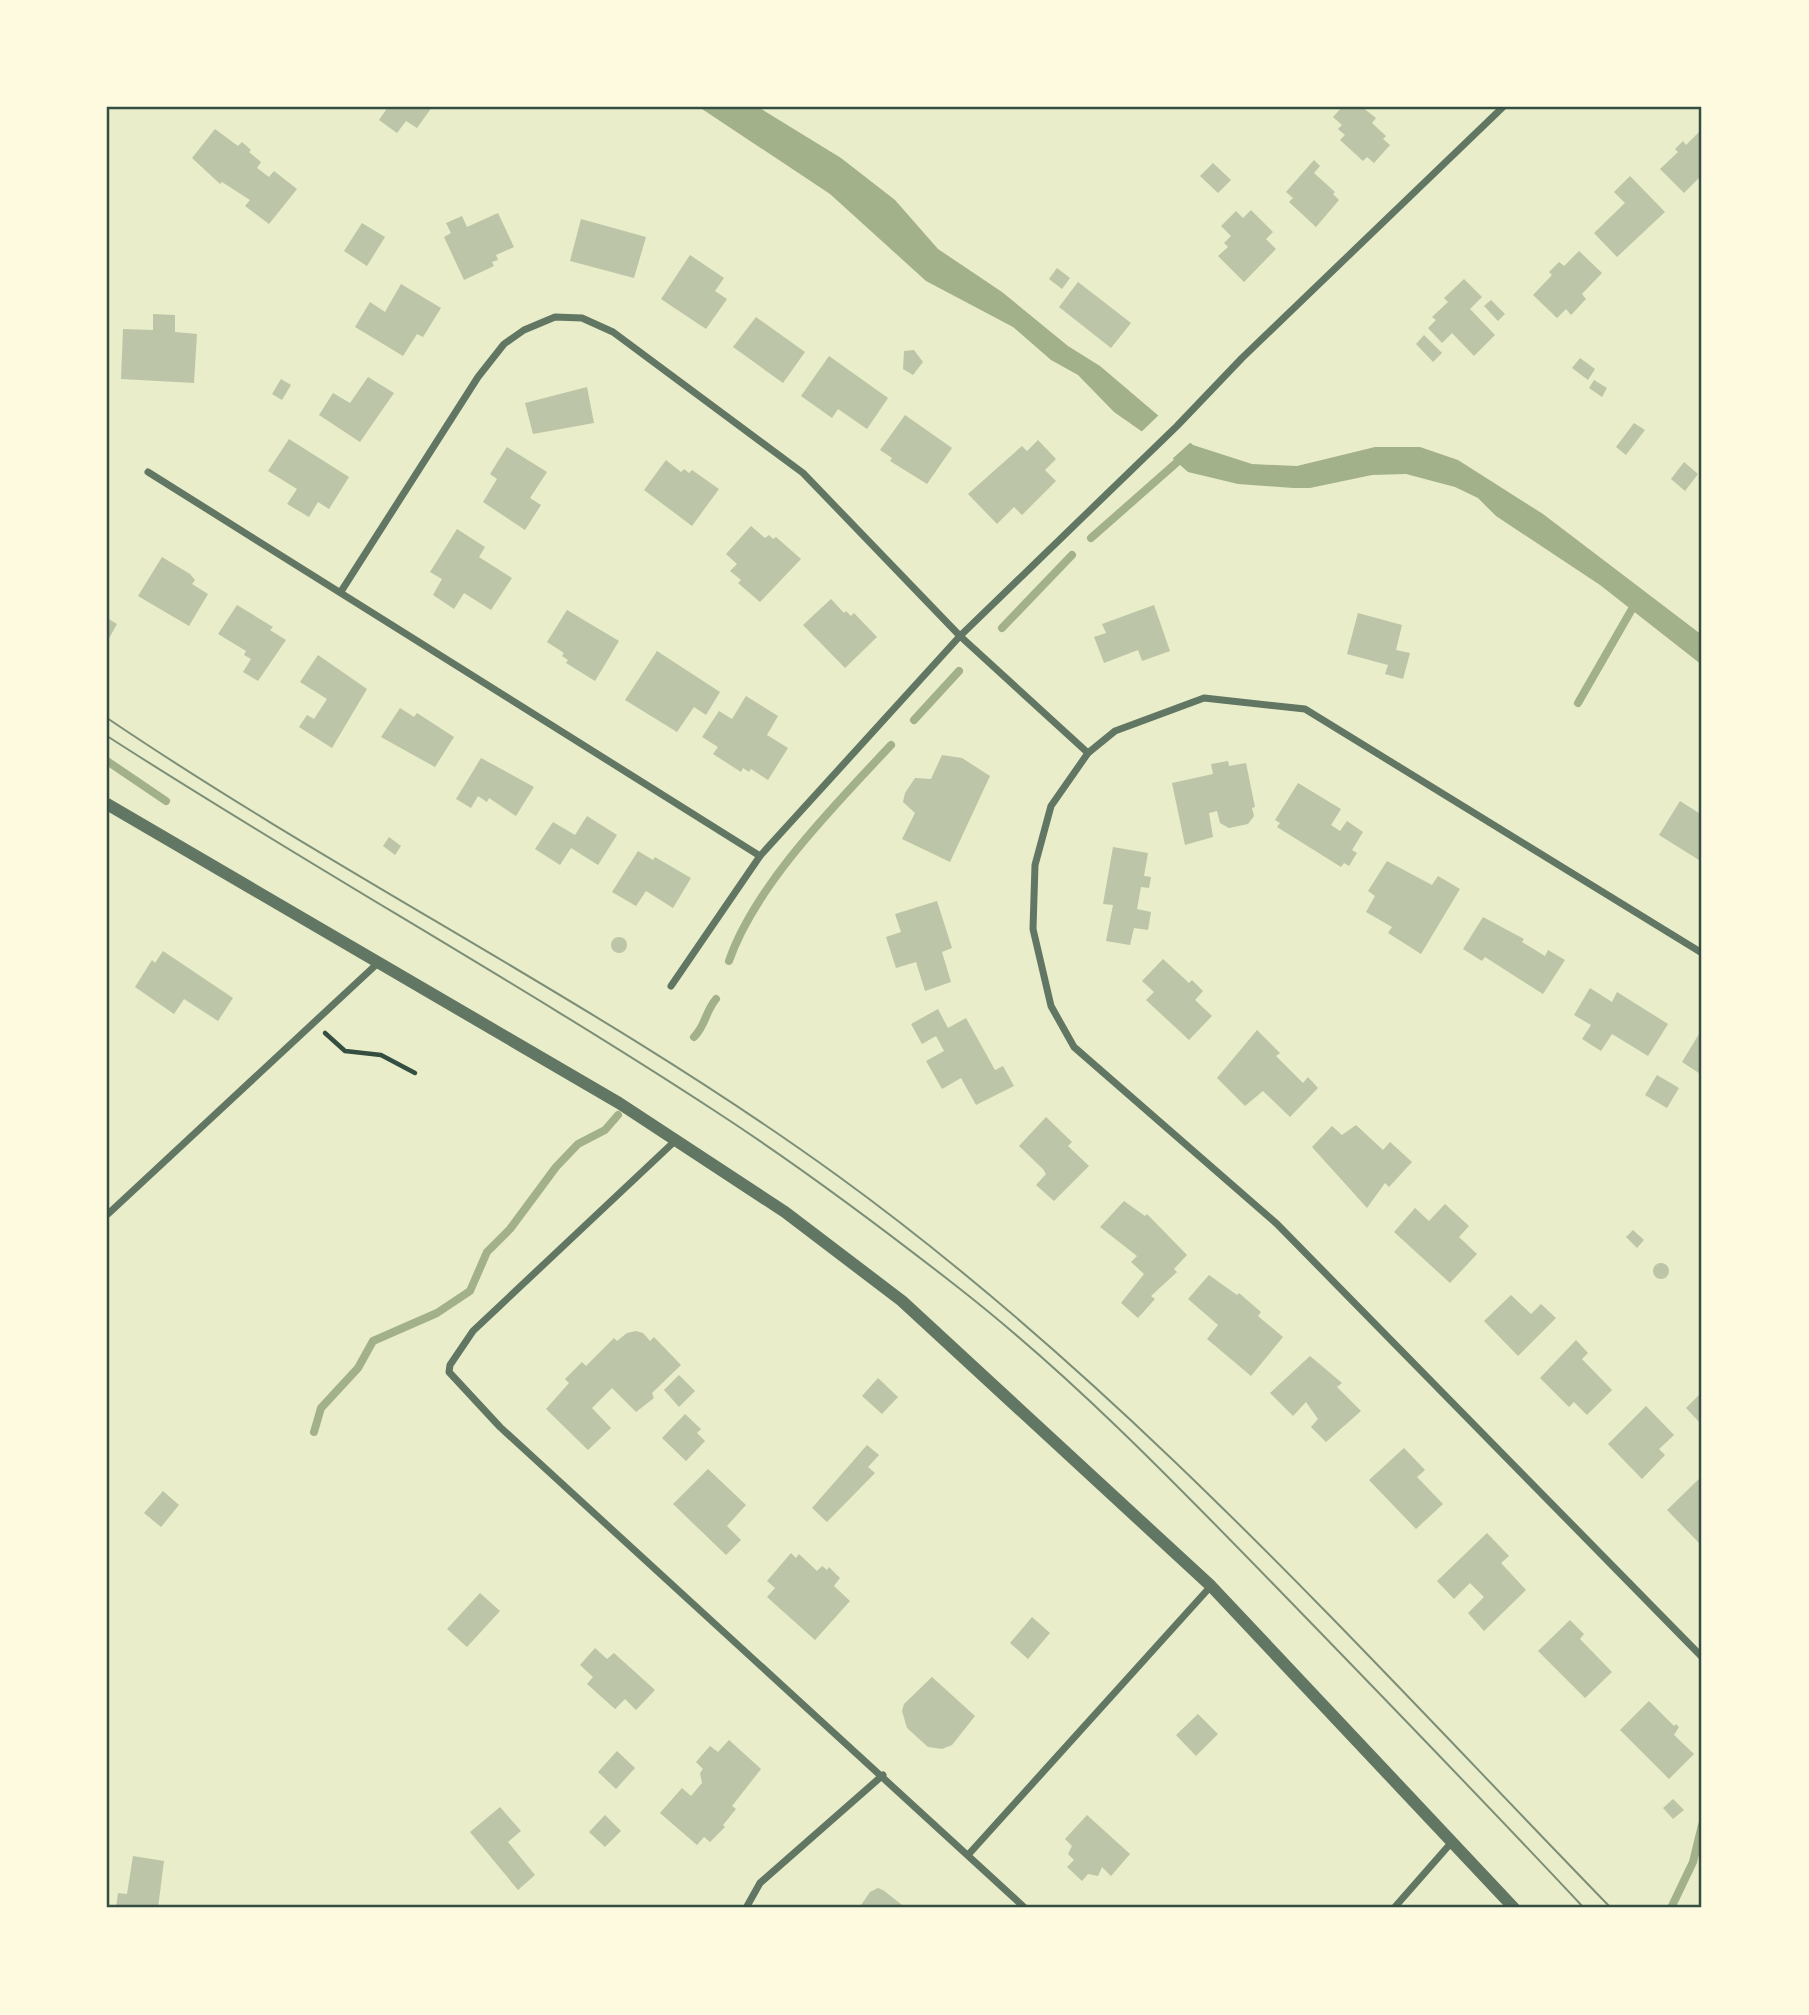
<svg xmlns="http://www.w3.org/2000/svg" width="1809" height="2015" viewBox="0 0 1809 2015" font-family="Lato,sans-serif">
<rect width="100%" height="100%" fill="#e9edc9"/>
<path fill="#a3b18a" d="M699,107H758L841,158L895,200L938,249L1002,292L1068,346L1100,366L1193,445L1252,464L1297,466L1375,447H1420L1458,460L1543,514L1702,635V665L1600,585L1496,516L1478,498L1455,487L1406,474L1372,475L1310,488H1293L1238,484L1188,472L1144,433L1114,412L1078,375L1051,360L1013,327L926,281L830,194Z"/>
<path fill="#e9edc9" d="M1161,413L1192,441L1170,461L1139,434Z"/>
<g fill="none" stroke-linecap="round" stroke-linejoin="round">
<g stroke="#a3b18a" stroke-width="8">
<path d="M1091,538L1183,457"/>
<path d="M1002,628L1072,555"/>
<path d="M1578,703L1636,602"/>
<path d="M914,720L959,671"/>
<path d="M107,761L166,801"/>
<path d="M729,961C755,885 836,804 891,745"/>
<path d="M694,1037C706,1025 705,1012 716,999"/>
<path d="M314,1432L321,1408L358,1368L373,1341L437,1313L470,1291L487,1252L510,1229L556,1167L578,1144L605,1130L618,1115"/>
<path d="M1671,1908L1693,1862L1702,1825"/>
</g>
</g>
<g fill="#bcc5a7">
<path d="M388,107H432L417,128L406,121L397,133L379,120Z"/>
<path d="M1342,107H1362L1376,118L1372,123L1386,136L1383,139L1390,145L1374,163L1367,157L1363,161L1340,140L1345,135L1338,129L1342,125L1333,117Z"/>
<path d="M215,129L238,146L242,142L251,150L249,152L261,162L257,168L269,177L274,171L297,189L269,224L245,206L250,200L222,182L220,184L192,158Z"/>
<path d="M1702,129V175L1684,193L1660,169L1678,152L1675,149L1683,141L1686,145Z"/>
<path d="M1314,160L1320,166L1314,173L1335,192L1333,194L1339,200L1316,227L1289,202L1293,198L1286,192Z"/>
<path d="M1213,163L1231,180L1218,193L1200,176Z"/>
<path d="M1630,176L1665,212L1617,257L1594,233L1625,203L1614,192Z"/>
<path d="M1251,210L1273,232L1266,239L1276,249L1244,282L1218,256L1228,247L1224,243L1231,236L1221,226L1236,211L1243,218Z"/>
<path d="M498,213L514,247L496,255L498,260L492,262L494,266L464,280L444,237L451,233L446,223L462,216L467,227Z"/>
<path d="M581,219L646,237L634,278L570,261Z"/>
<path d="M362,223L385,237L367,266L344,251Z"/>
<path d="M1579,251L1602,273L1582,294L1586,299L1571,315L1566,309L1557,318L1533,295L1552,275L1549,272L1559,262L1564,266Z"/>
<path d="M690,255L724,278L715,291L727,299L706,329L661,299Z"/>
<path d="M1057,268L1070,278L1062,289L1049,279Z"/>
<path d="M1464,279L1482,297L1470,309L1495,335L1474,356L1452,333L1442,343L1428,328L1436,320L1432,317L1448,302L1444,298Z"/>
<path d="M1078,282L1131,323L1111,348L1059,307Z"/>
<path d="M401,284L441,308L423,337L417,334L403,356L355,327L370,302L385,312Z"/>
<path d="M1491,300L1505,314L1498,321L1484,306Z"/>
<path d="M153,314L175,315V332L197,334L194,383L121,379L123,329L153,330Z"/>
<path d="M756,317L805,352L783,383L733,347Z"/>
<path d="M1424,335L1442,353L1433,362L1416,344Z"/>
<path d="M914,350L923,362L913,375L903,369L904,351Z"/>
<path d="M829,356L888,398L867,429L838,409L832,418L801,396Z"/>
<path d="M1580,358L1595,369L1588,380L1572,368Z"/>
<path d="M368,377L394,393L360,442L319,415L333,393L350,403Z"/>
<path d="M281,379L291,385L282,400L272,394Z"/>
<path d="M1594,380L1607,388L1602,397L1589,388Z"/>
<path d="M587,387L594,423L533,434L525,403Z"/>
<path d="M905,415L952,448L927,484L890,461L892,458L880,450Z"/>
<path d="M1634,423L1645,430L1626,455L1616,447Z"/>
<path d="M289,439L349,477L329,509L318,502L309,517L287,504L297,489L268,471Z"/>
<path d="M1038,440L1056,459L1045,470L1056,481L1022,515L1014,507L997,524L968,494L1022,446L1027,451Z"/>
<path d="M507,447L547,472L530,498L541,505L525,530L483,502L497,479L490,474Z"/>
<path d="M666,460L681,472L684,469L689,473L692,470L719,489L692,526L644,490Z"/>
<path d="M1684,462L1698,474L1685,491L1671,479Z"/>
<path d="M751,526L765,538L769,535L773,539L776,537L801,559L760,602L738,583L741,580L730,571L737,564L726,554Z"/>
<path d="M457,529L485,547L479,557L512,578L491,610L464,593L454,609L433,595L442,579L430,572Z"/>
<path d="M162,557L190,574L195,580L192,584L208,594L189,626L138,596Z"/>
<path d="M831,599L844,613L846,611L851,616L854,613L877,637L845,668L803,625Z"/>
<path d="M237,605L273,627L270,630L286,640L258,681L243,672L251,659L244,655L246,651L218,634Z"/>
<path d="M1154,605L1170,651L1142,661L1138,650L1104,663L1094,637L1106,633L1102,624Z"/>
<path d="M567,610L619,641L595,681L566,663L568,660L562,656L564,653L547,642Z"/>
<path d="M1358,613L1402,625L1396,650L1410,653L1403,679L1385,674L1388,665L1347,654Z"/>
<path d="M107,618L117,624L107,642Z"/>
<path d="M657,651L720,692L706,715L694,707L677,732L625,700Z"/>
<path d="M318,655L367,689L332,748L299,727L307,715L314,719L327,699L300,682Z"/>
<path d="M746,696L778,716L767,735L788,748L768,780L751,769L749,772L743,768L741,772L713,754L718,747L702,737L719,711L732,719Z"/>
<path d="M400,708L414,717L417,713L454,737L435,767L381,737Z"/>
<path d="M942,755L962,758L990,776L950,862L902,839L915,813L903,802L905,793L915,778L931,779Z"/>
<path d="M481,758L534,787L516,816L489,798L487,802L478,796L471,808L456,799Z"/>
<path d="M1228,761L1229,766L1246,763L1255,807L1252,808L1254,816L1248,824L1229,828L1220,823L1217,811L1209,813L1213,837L1185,845L1172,783L1213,774L1211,764Z"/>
<path d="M1298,783L1341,809L1331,825L1340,831L1347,821L1363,832L1352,850L1357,853L1349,866L1344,863L1341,867L1277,827L1280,823L1275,820Z"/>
<path d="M1680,801L1702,815V858L1699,860L1659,835Z"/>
<path d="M587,816L617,835L598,865L571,848L560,865L535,849L553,822L575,835Z"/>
<path d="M389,837L401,846L395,855L383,846Z"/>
<path d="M1113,847L1148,853L1144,876L1151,877L1149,888L1141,887L1137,909L1151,912L1148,930L1134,928L1130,945L1106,941L1113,905L1103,904Z"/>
<path d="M638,851L653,860L655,857L691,878L673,908L646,891L636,906L612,892Z"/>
<path d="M1387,861L1432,885L1438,876L1460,889L1421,954L1388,933L1392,927L1366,912L1375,896L1368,891Z"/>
<path d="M937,901L952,948L942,952L951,982L925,991L916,962L896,968L886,937L901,932L895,914Z"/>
<path d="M1483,917L1524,939L1522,942L1545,956L1548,950L1565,960L1543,994L1485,957L1482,961L1463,949Z"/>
<circle cx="619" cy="945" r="8"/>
<path d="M163,951L233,998L218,1021L184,999L174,1014L135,987L152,960L155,963Z"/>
<path d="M1163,959L1189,983L1192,980L1203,991L1195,1000L1212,1016L1189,1040L1146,1000L1154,992L1142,981Z"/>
<path d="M1590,988L1612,1002L1617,992L1668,1024L1648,1056L1612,1034L1601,1051L1582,1039L1591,1025L1574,1015Z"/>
<path d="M938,1009L948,1028L966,1018L995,1070L1003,1066L1014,1086L976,1105L961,1078L942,1089L926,1061L944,1051L936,1036L922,1044L911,1024Z"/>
<path d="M1702,1029V1075L1682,1062Z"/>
<path d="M1257,1030L1280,1053L1276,1056L1303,1083L1308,1077L1318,1088L1290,1117L1263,1091L1245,1106L1217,1078Z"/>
<path d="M1657,1075L1679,1088L1667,1108L1645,1095Z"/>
<path d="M1046,1117L1072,1142L1068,1146L1089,1166L1054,1201L1036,1185L1046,1174L1043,1169L1019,1146Z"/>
<path d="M1356,1125L1383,1150L1390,1142L1412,1162L1389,1187L1385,1183L1367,1208L1312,1147L1332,1126L1342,1135Z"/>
<path d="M1124,1201L1145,1216L1147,1214L1187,1255L1174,1269L1177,1272L1151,1296L1155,1299L1138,1318L1121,1303L1144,1274L1131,1262L1137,1256L1100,1227Z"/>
<path d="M1445,1204L1469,1226L1459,1237L1477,1254L1450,1283L1394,1232L1415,1208L1429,1221Z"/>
<path d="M1633,1230L1644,1240L1637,1248L1626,1237Z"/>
<circle cx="1661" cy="1271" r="8"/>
<path d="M1209,1275L1237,1295L1239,1293L1261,1312L1258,1316L1283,1337L1251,1376L1207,1339L1218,1325L1188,1299Z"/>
<path d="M1511,1295L1531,1314L1541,1304L1556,1318L1518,1356L1484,1321Z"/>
<path d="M636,1331L643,1333L650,1341L654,1337L681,1365L652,1393L654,1398L636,1412L612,1388L592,1408L611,1428L588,1450L546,1409L569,1383L565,1379L582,1362L586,1366L614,1338L617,1341L627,1333Z"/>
<path d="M1576,1340L1588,1353L1582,1359L1612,1390L1587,1415L1574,1402L1569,1407L1540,1378Z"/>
<path d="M1310,1356L1342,1383L1337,1387L1361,1411L1326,1442L1311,1427L1318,1419L1306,1402L1293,1416L1270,1393Z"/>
<path d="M679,1375L695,1391L679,1407L664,1390Z"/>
<path d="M878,1378L898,1397L882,1414L862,1396Z"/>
<path d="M1702,1392V1425L1686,1408Z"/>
<path d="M1646,1406L1674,1435L1659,1449L1665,1455L1642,1479L1608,1444Z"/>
<path d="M685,1414L701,1429L697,1433L705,1441L686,1461L662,1438Z"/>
<path d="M867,1445L879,1455L868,1467L875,1473L827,1522L812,1508Z"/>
<path d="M1404,1448L1425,1470L1417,1477L1443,1504L1416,1529L1369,1480Z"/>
<path d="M708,1469L746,1505L727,1526L741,1540L726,1555L673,1504Z"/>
<path d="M1702,1476V1546L1667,1510Z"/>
<path d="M163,1491L179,1505L161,1527L144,1513Z"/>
<path d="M1487,1533L1509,1556L1501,1563L1526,1590L1484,1631L1468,1613L1484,1597L1470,1583L1454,1599L1437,1581Z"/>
<path d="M791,1553L796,1558L799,1554L817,1571L822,1566L827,1570L829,1567L840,1578L834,1586L850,1601L815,1640L767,1597L775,1588L767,1581Z"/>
<path d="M480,1593L500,1611L467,1647L447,1629Z"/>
<path d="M1032,1617L1050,1633L1028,1659L1010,1643Z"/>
<path d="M1570,1620L1584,1634L1580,1639L1612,1672L1585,1698L1538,1651Z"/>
<path d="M595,1648L607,1659L614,1653L655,1690L636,1710L625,1699L615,1709L587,1684L593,1677L580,1665Z"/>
<path d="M932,1677L975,1716L952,1745L942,1749L928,1747L907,1728L902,1711L904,1704Z"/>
<path d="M1649,1701L1674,1726L1676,1724L1679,1727L1674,1735L1694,1754L1669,1779L1620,1730Z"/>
<path d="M1198,1714L1218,1734L1196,1756L1176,1735Z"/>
<path d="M729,1740L761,1769L732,1806L736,1809L723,1825L725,1827L710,1842L704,1837L697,1845L660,1813L682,1788L691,1796L702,1783L700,1773L703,1769L696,1762L710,1746L718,1752Z"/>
<path d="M617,1751L635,1768L616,1789L598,1772Z"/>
<path d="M1673,1799L1684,1810L1673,1819L1663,1808Z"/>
<path d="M500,1807L521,1831L508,1842L535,1875L518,1890L470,1832Z"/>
<path d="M605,1815L621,1831L605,1847L589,1832Z"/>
<path d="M1087,1815L1130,1854L1111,1876L1102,1867L1098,1876L1088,1874L1082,1881L1067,1867L1074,1860L1068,1854L1072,1846L1065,1839Z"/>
<path d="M133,1856L164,1861L158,1908H116L118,1893L127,1894Z"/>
<path d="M878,1888L883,1890L906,1908H859L870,1892Z"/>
</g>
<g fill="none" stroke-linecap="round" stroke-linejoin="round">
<path stroke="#344e41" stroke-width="4.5" d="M325,1033L345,1051L381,1055L415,1073"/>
<g stroke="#617663" stroke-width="7">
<path d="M148,472L760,856"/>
<path d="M342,590L478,377L504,344L524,330L555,317L582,318L613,332L803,473L960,636L1088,753"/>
<path d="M1702,953L1305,709L1204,698L1115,731L1088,753L1051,806L1035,865L1033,929L1051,1006L1074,1047L1277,1224L1702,1657"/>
<path d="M671,986L760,856L960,636L1177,426L1242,358L1503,107"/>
<path d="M676,1140L473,1331L450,1365L449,1372L500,1427L1025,1908"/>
<path d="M108,1214L379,962"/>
<path d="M968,1855L1211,1586"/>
<path d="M746,1908L760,1883L883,1775"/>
<path d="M1394,1908L1451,1843"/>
</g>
<path stroke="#617663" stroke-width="12" d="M107,804L619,1103L785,1212L902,1301L1211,1586L1514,1908"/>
<g stroke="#7c8e77" stroke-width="2">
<path d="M107,718C345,879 605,1007 838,1176C1126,1385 1364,1654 1611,1908"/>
<path d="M107,736C307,865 516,981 715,1111C798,1165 877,1224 955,1285C1072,1376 1177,1485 1281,1592C1382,1696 1484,1801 1584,1908"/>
</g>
</g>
<rect width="1809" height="2015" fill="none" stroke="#fefae0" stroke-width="217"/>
<rect x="108" y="108" width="1592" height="1798" fill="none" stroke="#344e41" stroke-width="2.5"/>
</svg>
